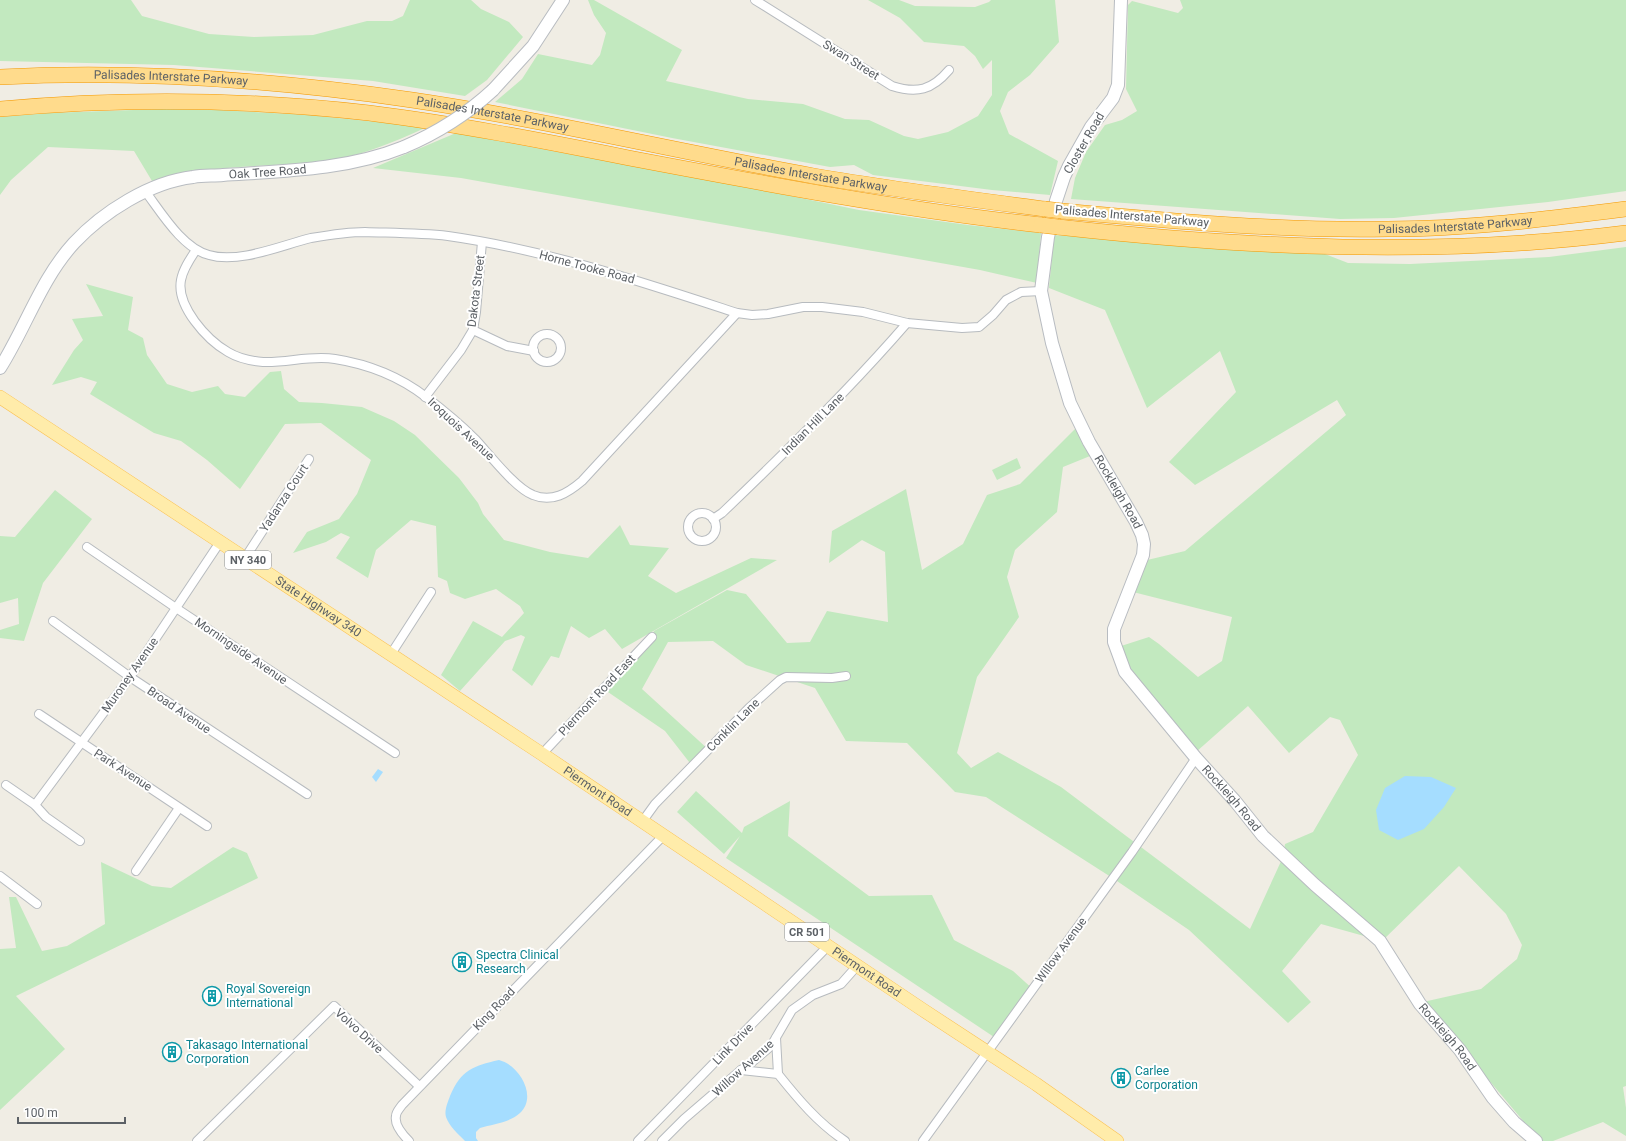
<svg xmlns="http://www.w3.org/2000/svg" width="1626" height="1141" viewBox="0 0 1626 1141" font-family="Roboto,sans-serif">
<rect width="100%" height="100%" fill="#f0ede4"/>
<g fill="#c2e9bf">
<path d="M0,0H131L142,16L209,34L254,37L313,35L367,21H392L403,16L410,0H471L481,9L509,22L523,37L487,80L465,96L373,81L174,65L0,61Z"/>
<path d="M588,0H594L682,50L666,81L748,99L803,104L845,119L869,120L904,136L918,139L948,132L978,116L992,95V60L983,69L975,56L964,46L924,42L900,18L868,0H899L915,6L975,7L989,2L991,0H1055L1059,42L1030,75L1008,92L1000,111L1009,134L1058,161L1050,195L992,190L873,175L854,165L830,167L672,138L495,102L522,79L538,54L592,65L600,55L606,33L594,15Z"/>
<path d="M1180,0H1626V191L1548,202L1394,218L1340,219L1071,199L1075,178L1086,152L1105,125L1122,120L1137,111L1126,89L1128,5L1132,1L1178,13L1183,8Z"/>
<path d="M161,109L219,110L308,115L427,127C392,143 357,158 318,162C262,167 206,165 152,181L134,151L48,147L11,180L0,195V117L49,113Z"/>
<path d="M456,133L752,188L859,210L968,225L1041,233L1037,283L980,270L461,178L373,168Z"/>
<path d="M1054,235L1325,254L1348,263L1410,264L1549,257L1626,247V1086L1623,1087L1626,1108V1136L1603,1122L1553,1141H1540L1423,1002L1481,989L1517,959L1522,945L1506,914L1459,866L1382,941L1321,924L1282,971L1311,1002L1288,1023L1189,930L1114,879L986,797L955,792L907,743L846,741L815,688L746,665L713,641L668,642L642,689L709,750L693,767L665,731L605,690L647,647L654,631L727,590L746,594L787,643L810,642L827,611L888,622L885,552L862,540L829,563L832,531L906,489L922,570L963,544L987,495L1020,484L1080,424L1095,454L1063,467L1057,512L1015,550L1007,577L1019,617L977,677L957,753L971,768L998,752L1061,787L1250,929L1283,857L1285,844L1313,832L1358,755L1340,720L1330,717L1289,753L1248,706L1196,752L1128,676L1118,647L1149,637L1159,644L1198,677L1222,661L1232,617L1129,591L1143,561L1185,551L1346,415L1337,400L1195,485L1169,462L1236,392L1220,351L1147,408L1105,310L1049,288Z"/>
<path d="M86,284L133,297L128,330L143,338L147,355L167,384L192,392L218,386L225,394L245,397L270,372L281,371L284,389L299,402L322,403L362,407L394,421L415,435L459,478L478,503L483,514L504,540L550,552L588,558L620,525L630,545L669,548L648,576L676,593L751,558L777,560L622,649L605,629L589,638L571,626L559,658L551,656L532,686L512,670L525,637L521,635L505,641L460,691L441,675L473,621L502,637L524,613L520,606L496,589L465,599L450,593L447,581L438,577L436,526L411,520L376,550L368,578L336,558L350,537L341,533L326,542L293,553L307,532L339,519L357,494L371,460L321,423L285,424L240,489L207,460L181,441L154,433L90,394L97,382L81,377L52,385L74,350L83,340L72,319L103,316Z"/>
<path d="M1017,458L1021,468L997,480L992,470Z"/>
<path d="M55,490L92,519L43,583L24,641L0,638V630L19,624L18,598L0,603V536L15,537Z"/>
<path d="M696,791L742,833L744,827L790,801L788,836L869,896L932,895L954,940L1013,971L1035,991L997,1039L726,858L740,836L724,854L677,812Z"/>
<path d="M233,847L247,853L258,878L16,996L65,1049L0,1110V949L16,948L9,897H16L42,951L67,946L105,924L101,862L152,886L171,888Z"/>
</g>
<g fill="#a5ddff">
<path d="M378,769L383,772L376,782L372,777Z"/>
<path d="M1405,776L1431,777L1456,788L1444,807L1424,829L1398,840L1379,830L1376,810L1385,788Z"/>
<path d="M499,1060C519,1065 538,1096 520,1113C509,1123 493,1124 480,1128L476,1132V1138L478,1141H465C458,1134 449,1126 446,1117C444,1110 448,1102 450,1096C461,1070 473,1066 499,1060Z"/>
</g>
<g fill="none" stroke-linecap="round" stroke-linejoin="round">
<g stroke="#b7bbbf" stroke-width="10">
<g id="street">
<path d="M755,0L892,86C917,94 932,90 949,70"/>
<path d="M145,191C161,212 182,248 209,255C239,264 282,245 311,238C329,235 347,232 365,232C393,233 420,233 448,236C547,250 642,282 737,313L752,315L768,314L803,307H822L863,312L907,323L962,328L979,327L993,315L1006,300L1021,292L1041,291"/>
<path d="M196,250C190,259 183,269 181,280C176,306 207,340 228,352C238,358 251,361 263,362C287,363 311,355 335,359C367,364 400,377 426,397C443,410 460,424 475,439C489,454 515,488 533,495C552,503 568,493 582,481L737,313"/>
<path d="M473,330L507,346L534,351"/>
<circle cx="547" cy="348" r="14"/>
<path d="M425,397L461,350L473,330L476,312L482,242"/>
<circle cx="702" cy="527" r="14"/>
<path d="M713,519L722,513C786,452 849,390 907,323"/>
<path d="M87,547L176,608L395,753"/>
<path d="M245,558L309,459"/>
<path d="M53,621L130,677L307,794"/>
<path d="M391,654L431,592"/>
<path d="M39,714L207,826"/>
<path d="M542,754L652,637"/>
<path d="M6,785L35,805L46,817L80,841"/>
<path d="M35,805L130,677L220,542"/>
<path d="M642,822L655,804L749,708L780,680L786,677L832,678L846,676"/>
<path d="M136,871L179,808"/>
<path d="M0,876L37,904"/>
<path d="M776,1038L778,1074"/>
<path d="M741,1070L778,1074C798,1099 818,1123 845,1141"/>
<path d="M197,1141L334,1006L419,1086"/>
<path d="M409,1141C403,1135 394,1125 396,1116C396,1112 400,1108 402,1105L663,836"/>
<path d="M638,1141L828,946"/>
<path d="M662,1141L684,1119L741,1070L751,1063L771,1046L792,1010L813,995L841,984L857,966"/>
<path d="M923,1141L1132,852L1196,758"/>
</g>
</g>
<g stroke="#b8bcc1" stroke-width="14">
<g id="secondary">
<path id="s1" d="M1121,0L1118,85L1113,98L1091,127L1069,166L1064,177L1056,201L1048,237L1041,291L1052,343L1070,403L1089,442L1136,522L1142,535L1144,544L1143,555L1114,629V642L1125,672L1196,758L1235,801L1263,836L1315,885L1380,941L1420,1004L1460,1050L1493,1098L1514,1122L1536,1141"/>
<path d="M493,90L533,46L563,0"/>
<path id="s2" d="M0,368C26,327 41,279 74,243C103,212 150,182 193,177C203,175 213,176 223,175C284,171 347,170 404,147"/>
</g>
</g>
<g stroke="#fbc152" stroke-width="14">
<g id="primary">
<path id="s3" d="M0,397L542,754L923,1010L1036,1084L1117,1141"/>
</g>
</g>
<g stroke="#f49900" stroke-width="16">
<g id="highway">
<path id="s4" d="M0,77C138,70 276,80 412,100C547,120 680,152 814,176C890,189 968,199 1045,209"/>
<path d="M0,109C123,98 247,99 369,113C457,124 543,141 629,158C766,184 903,210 1041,225"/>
<path id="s5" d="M1062,211C1170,221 1279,231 1388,229C1468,229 1547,219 1626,209"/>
<path d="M1058,227C1247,248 1438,257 1626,233"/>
</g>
</g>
<use href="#street" stroke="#fff" stroke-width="8"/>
<use href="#secondary" stroke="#fff" stroke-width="12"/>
<use href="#primary" stroke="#ffecaa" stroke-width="13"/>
<use href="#highway" stroke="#ffdb8c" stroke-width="15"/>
<g stroke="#b8bcc1" stroke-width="14" stroke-linecap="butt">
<path id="secondary-bridge" d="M404,147C437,133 467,114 493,90"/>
</g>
<g stroke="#f49900" stroke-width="16" stroke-linecap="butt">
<g id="highway-bridge">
<path d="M1045,209L1062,211"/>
<path d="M1041,225L1058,227"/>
</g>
</g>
<use href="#secondary-bridge" stroke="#fff" stroke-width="12"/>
<use href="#highway-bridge" stroke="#ffdb8c" stroke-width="15"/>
</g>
<defs>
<g id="building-ring" transform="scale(1)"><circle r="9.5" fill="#fff" stroke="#0f9aa8" stroke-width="1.5"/><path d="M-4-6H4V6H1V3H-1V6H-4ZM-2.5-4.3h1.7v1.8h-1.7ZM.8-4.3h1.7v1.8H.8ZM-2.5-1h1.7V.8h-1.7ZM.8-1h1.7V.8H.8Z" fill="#0f9aa8"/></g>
</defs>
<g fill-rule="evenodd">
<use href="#building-ring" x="462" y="962"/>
<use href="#building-ring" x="212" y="996"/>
<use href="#building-ring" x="172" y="1052"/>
<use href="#building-ring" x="1121" y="1078"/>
</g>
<g text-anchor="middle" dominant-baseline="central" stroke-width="4" stroke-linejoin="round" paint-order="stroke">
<g fill="#fff" stroke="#8d9094" stroke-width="1">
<rect x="225" y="551" width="46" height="18" rx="3"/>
<rect x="785" y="923" width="44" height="18" rx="3"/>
</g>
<g font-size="11" font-weight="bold" fill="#5c6166">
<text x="248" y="560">NY 340</text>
<text x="807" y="932">CR 501</text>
</g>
<g font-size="12" fill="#5c6166" stroke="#fff">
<text transform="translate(851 60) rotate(32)">Swan Street</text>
<text stroke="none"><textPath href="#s4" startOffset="171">Palisades Interstate Parkway</textPath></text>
<text stroke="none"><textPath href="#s4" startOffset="495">Palisades Interstate Parkway</textPath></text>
<text transform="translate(1084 143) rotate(-60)">Closter Road</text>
<text stroke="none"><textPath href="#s2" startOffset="359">Oak Tree Road</textPath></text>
<text stroke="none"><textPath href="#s4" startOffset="819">Palisades Interstate Parkway</textPath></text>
<text transform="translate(1132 216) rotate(5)">Palisades Interstate Parkway</text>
<text stroke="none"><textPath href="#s5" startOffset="394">Palisades Interstate Parkway</textPath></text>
<text transform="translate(587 267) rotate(15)">Horne Tooke Road</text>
<text transform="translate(476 291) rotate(-83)">Dakota Street</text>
<text transform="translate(813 424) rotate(-45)">Indian Hill Lane</text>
<text transform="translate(461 429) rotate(43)">Iroquois Avenue</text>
<text stroke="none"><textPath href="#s1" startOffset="526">Rockleigh Road</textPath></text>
<text transform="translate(284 498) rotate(-57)">Yadanza Court</text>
<text stroke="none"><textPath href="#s3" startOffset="381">State Highway 340</textPath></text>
<text transform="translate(241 651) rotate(34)">Morningside Avenue</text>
<text transform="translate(130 675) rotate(-55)">Muroney Avenue</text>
<text transform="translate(597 695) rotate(-47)">Piermont Road East</text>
<text transform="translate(179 710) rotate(34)">Broad Avenue</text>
<text transform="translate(733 725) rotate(-45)">Conklin Lane</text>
<text transform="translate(123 770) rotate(33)">Park Avenue</text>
<text stroke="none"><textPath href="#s3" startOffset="716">Piermont Road</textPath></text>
<text stroke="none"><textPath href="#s1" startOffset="885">Rockleigh Road</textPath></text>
<text transform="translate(1061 950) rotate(-54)">Willow Avenue</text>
<text stroke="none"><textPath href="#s3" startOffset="1040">Piermont Road</textPath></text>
<text transform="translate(494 1009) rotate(-46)">King Road</text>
<text transform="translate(359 1031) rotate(42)">Volvo Drive</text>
<text stroke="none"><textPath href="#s1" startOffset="1209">Rockleigh Road</textPath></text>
<text transform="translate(733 1044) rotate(-46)">Link Drive</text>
<text transform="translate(743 1068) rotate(-42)">Willow Avenue</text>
</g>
<g font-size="12" fill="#0d838f" stroke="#fff" text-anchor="start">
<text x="476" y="955">Spectra Clinical<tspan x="476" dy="14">Research</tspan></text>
<text x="226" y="989">Royal Sovereign<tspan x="226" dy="14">International</tspan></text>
<text x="186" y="1045">Takasago International<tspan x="186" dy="14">Corporation</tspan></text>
<text x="1135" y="1071">Carlee<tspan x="1135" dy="14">Corporation</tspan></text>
</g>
</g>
<path d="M18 1117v6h107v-6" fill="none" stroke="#5c6166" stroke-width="2"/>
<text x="24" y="1117" font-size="12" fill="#5c6166" stroke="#ffffff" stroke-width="3" paint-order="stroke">100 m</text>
</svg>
